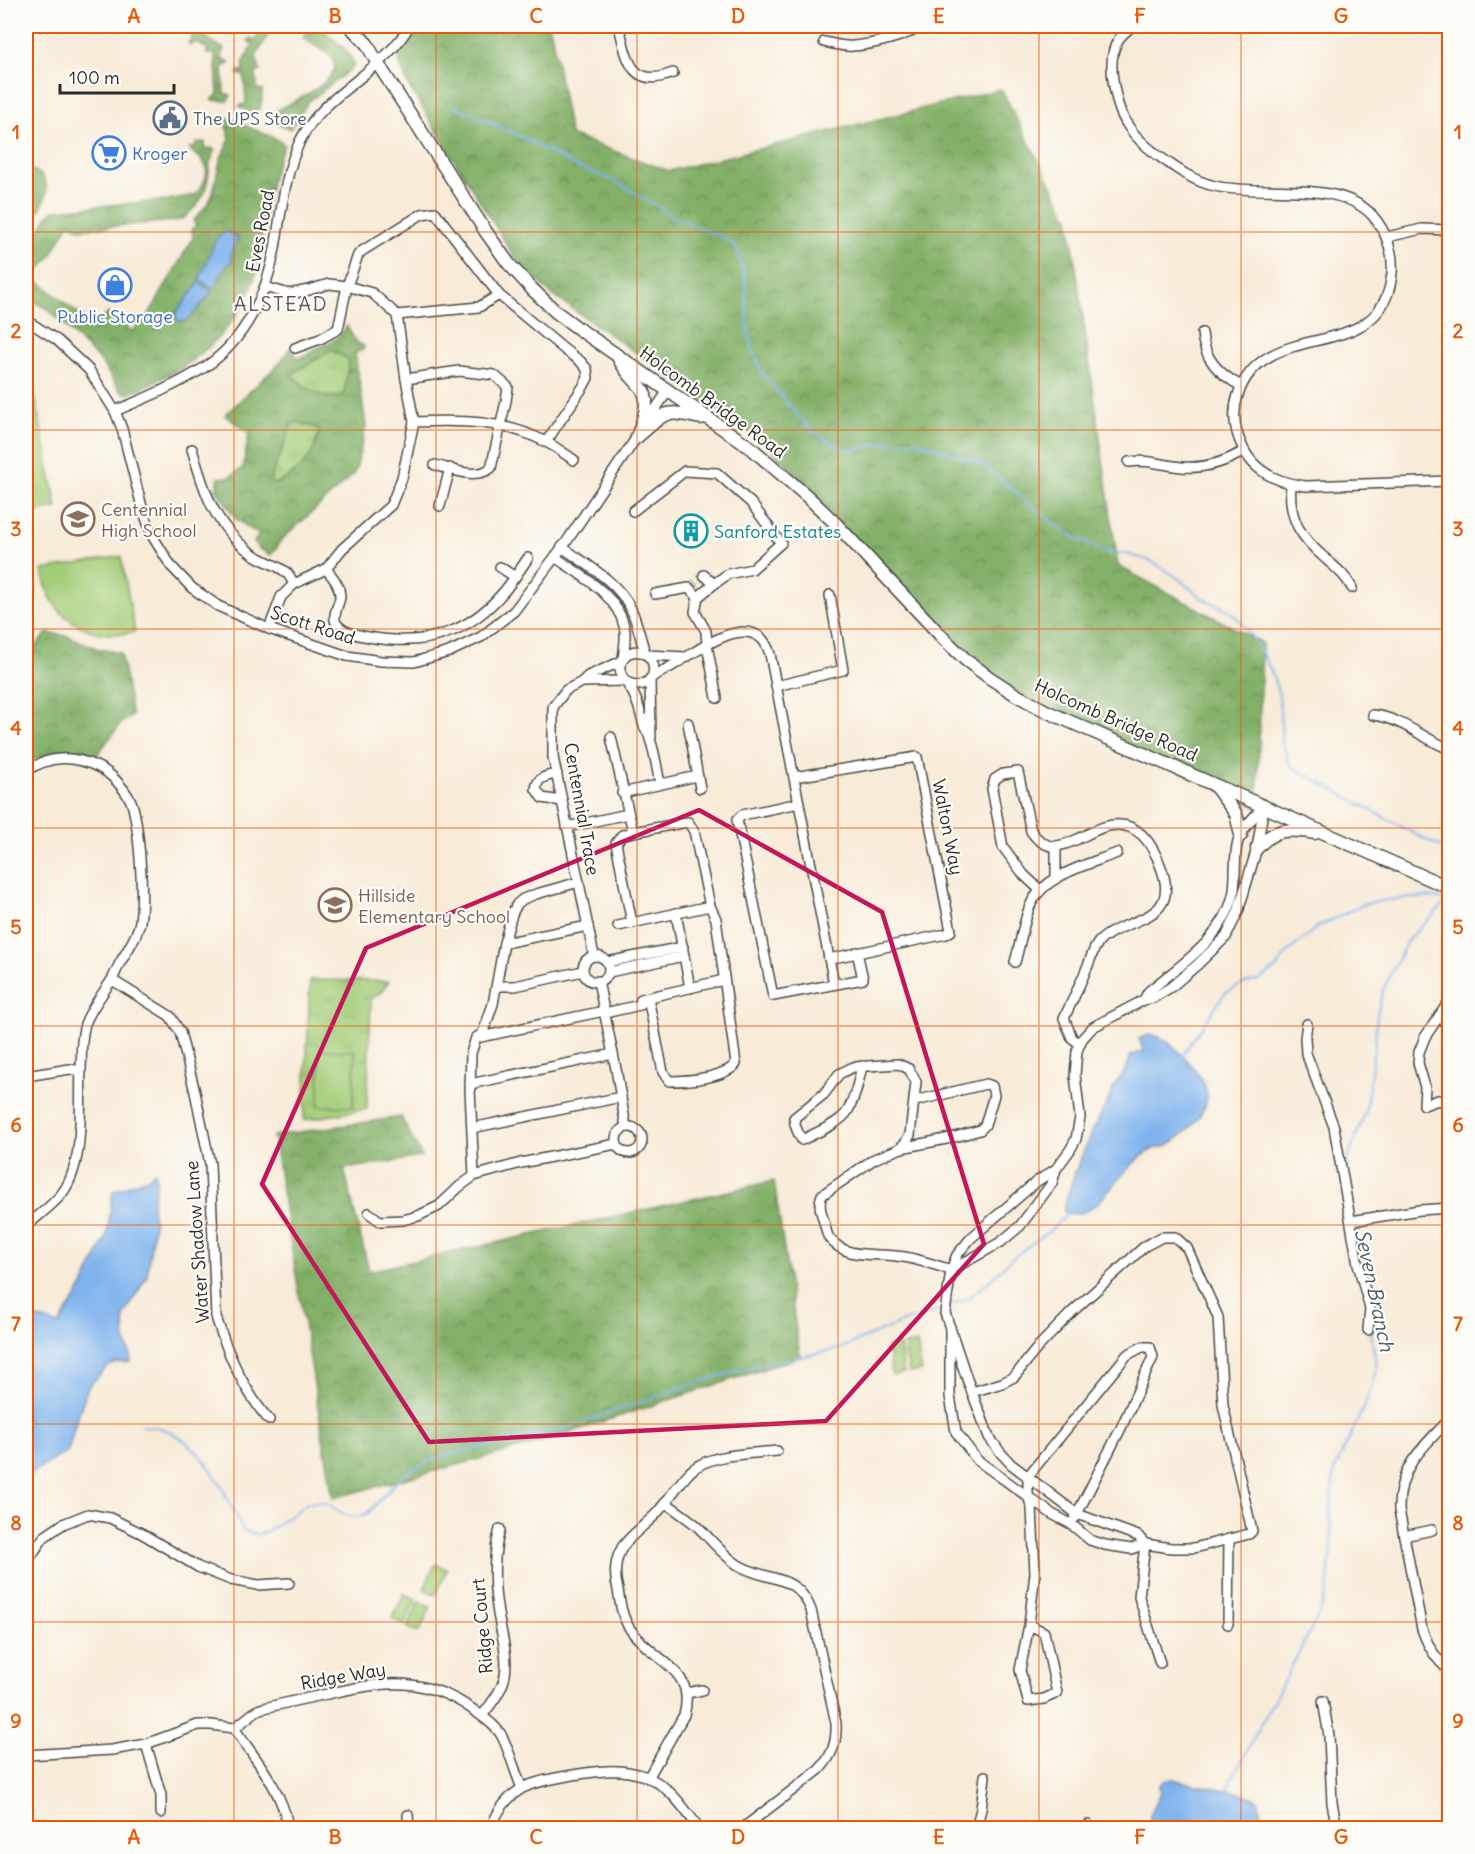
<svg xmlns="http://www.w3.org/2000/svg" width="1475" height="1854" viewBox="0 0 1475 1854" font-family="Delius,sans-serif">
<defs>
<pattern id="grass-tufts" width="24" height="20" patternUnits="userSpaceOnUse" patternTransform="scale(1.5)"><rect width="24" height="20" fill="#a4cd78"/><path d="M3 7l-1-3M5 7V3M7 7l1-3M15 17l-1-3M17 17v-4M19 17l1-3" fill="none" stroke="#8db068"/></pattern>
<pattern id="forest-crowns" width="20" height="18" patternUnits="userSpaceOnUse" patternTransform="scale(1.5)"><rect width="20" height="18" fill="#83b068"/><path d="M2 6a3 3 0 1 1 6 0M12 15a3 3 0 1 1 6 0" fill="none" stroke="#6b8f56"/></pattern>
</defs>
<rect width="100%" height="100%" fill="#fdfcf7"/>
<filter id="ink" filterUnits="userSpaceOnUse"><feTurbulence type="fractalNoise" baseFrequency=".0167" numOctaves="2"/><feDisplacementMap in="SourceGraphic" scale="12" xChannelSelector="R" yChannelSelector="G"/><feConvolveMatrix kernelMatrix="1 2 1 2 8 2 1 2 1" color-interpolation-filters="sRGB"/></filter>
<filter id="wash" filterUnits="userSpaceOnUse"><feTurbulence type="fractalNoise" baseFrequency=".008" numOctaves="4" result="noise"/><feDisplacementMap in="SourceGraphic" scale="24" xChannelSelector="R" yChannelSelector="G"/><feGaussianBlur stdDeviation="1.35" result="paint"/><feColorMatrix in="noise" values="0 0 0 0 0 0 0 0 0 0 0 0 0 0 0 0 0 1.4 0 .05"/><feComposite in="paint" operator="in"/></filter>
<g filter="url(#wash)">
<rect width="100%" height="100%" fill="#f8ebd8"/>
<g fill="url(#grass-tufts)" stroke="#687c52" stroke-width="1.5">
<path d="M331,350L349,360L344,394C326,405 304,386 291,375Z"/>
<path d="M296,422L317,428L319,432C317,438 316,445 313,451C306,464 288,480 274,484L270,480L292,424Z"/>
<path d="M310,980L389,981L380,993L371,999L367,1109L304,1120Z"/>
</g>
<g fill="url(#forest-crowns)" stroke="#576e4a" stroke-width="1.5" fill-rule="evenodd">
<path d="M192,26H200L197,32L224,49L222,53V60L228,61L229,64L223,66L224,93L231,95L227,101L212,100L218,94L215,53L209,55L206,53L208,49L195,42L191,46L188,43L192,38Z"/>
<path d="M257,26H263L270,32L256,56L260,71L256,72L257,90H262V100L260,109L251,113L239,106L240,105L246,104L244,75H238V71H244L243,63L253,45L248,41L250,38L255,41L261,32L256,29Z"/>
<path d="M296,26H318C330,36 350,50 354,65L351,69L308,102L290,129L273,122L270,115C288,102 328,90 335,67L331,56L303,38L306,31Z"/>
<path d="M417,26H550L570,135L669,171L1001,89L1069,218L1118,566L1262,643L1257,808L977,674L891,573L885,574L766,443L551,294L513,255L407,83C405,75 400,67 399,60C398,51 413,34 417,26Z"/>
<path d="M228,118L281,141L284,145C277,160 272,178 268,194C264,215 263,237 260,258C251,306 219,345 178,370C162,379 144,386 128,394L121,392L101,362L49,310L26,297V256L48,215L54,210L168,200L195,195C204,184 213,170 200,158C195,154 192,154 189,148L196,147V143L205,142V149L212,148L215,151L210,162L208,179L204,194L196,206L184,218L175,221L80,229L69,223L51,256L33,277L95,327L108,313L132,331L148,316L193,238L192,229L196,225L193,221C216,197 212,194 219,165C221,155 227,147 230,138C229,130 222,126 228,118Z"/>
<path d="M26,169C42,169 50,184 45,199C41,210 32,222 26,232Z"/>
<path d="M347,326L356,342L364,346L363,350L355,353L366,426L356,469L353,475L280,541L277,548L270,555L258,548L254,542L259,535L237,520L216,489L219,478L229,477L243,468L249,433L225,415L281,362L289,349L294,351L297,358C305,357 308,352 315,349C330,342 337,342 347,326ZM331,350L349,360L344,394C327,405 304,387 291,375ZM296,422L317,428L319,432C317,438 316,445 313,451C306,464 288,480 274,484L270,480L292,424Z"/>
<path d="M47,633L68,636L98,649L121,653L132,716L122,722L97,755L72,750L49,753L26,763V657Z"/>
<path d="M401,1117L422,1157L344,1169L369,1271L774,1181L800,1357L532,1445L333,1498L273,1136Z"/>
</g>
<g fill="#a4cd78" stroke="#687c52" stroke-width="1.5">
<path d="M32,381L57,508L26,514V382Z"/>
<path d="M121,556L135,632C101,639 68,629 50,597C46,589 44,579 42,570Z"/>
<path d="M320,1050L355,1051L353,1107L319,1106Z"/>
<path d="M917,1343L922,1371L909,1373L904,1345Z"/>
<path d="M900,1345L904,1373L892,1375L887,1347Z"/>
<path d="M435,1564L447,1569L436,1595L424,1589Z"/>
<path d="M404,1594L416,1599L404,1625L392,1619Z"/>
<path d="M419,1601L431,1607L419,1632L407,1627Z"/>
</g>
<g fill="#7fb3ed" stroke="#556f8c" stroke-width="1.5">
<path d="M227,231L238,238L231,253L232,262L228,263L213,289L199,280L217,237Z"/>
<path d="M199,283L212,292L190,318L181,322L176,318L175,314Z"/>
<path d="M1149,1035C1164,1035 1176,1049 1186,1059C1193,1067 1203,1079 1206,1089C1213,1110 1183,1137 1166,1146C1162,1148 1157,1147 1153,1149C1144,1154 1135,1161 1128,1169C1110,1185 1094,1222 1064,1212V1208L1075,1172L1090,1136L1112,1093C1113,1083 1121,1079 1125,1071C1128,1066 1129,1060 1131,1055L1144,1051L1139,1039Z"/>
<path d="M155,1171L157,1181L152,1204L154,1224L147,1276L124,1316L125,1340L130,1354L131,1362L116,1363L107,1367L88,1387L76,1422L68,1451L33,1472L26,1478V1314L59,1325L83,1286L107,1235L113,1191L148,1178Z"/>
<path d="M1173,1779C1200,1789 1232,1787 1258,1800L1264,1828H1151L1150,1815L1160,1792L1159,1785L1164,1781Z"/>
</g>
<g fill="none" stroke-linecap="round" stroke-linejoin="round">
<g stroke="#7fb3ed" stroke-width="2">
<path d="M454,106L520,136L577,167L615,181L674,217L725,238L733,244L739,254L745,279L748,332L754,353L763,375L811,430L831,443L850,451L886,442L917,441L982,464L1061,530L1089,545L1111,553H1124L1151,561L1175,576L1202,598L1231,612L1243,624L1260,648L1273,676L1279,695L1282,741L1290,766L1424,839L1450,851"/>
<path d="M1182,1056L1225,993L1243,984L1260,980L1275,969L1288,952L1317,927L1364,904L1387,900L1427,897L1446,900"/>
<path d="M1345,1167L1366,1109L1375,1042L1377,1015L1383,990L1407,941L1450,898"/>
<path d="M952,1305L970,1297L995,1276L1011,1259L1052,1229L1068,1213"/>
<path d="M141,1426C147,1427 154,1426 160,1428C205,1443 224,1491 243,1530L257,1535L269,1530L308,1503L316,1502L328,1504L347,1516L358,1517L368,1513L400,1478L411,1470L428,1462L452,1454L569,1427L695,1383L749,1368L841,1348L900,1323L937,1311"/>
<path d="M1226,1791L1317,1618L1327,1593L1332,1539L1330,1516L1334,1471L1367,1400L1377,1366L1370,1332"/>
</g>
</g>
</g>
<g filter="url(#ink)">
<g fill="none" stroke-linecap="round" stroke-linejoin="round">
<path stroke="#cfc5b5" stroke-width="9" stroke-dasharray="9 4.5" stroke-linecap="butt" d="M689,588L704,575"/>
<g stroke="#4a4845" stroke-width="12">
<g id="minor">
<path d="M619,26C627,58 630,90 673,73"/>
<path d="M1132,26C1128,30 1122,34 1119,39C1108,54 1112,79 1116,96C1121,122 1135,138 1156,154C1174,167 1192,181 1215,186C1262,197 1337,178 1372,215C1386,231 1394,252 1392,273C1383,369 1265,313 1238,395C1232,413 1235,432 1243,448C1255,473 1280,483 1306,486L1450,481"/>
<path d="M824,42C834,44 843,47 853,46C871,45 907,36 921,26"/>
<path d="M1387,237L1422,229L1450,230"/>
<path d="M265,287L289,294L309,290L329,284L347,286L372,293L397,315L406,379L414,422L402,478L391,505L342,549L326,569L294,584L281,597L269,629"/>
<path d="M397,315L479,307L499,295"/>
<path d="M26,320L57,340L89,370L115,411L122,429L142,507L153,537L171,566L192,588L218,606L269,629L347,656L381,661L414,662L449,652L481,637L514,611L567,541L667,392"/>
<path d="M1202,333C1204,359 1219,374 1241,386"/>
<path d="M295,348L320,339L338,329L347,286L358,255L362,251L422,214L435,212L499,295L565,350L580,361L587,369L588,378L583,387L546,442"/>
<path d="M406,379L459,371L494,375L508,387L506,401L491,468C475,480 452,469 435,465"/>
<path d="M115,411C146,398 177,385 205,367C245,341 267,293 275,248C281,213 285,173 300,141C325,91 383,73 409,26"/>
<path d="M414,422C460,420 505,420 546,442C556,447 565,454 574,460"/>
<path d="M192,449C204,491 214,525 250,552C261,561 277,564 287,573C290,576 292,581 294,584"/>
<path d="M1129,462C1147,459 1162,465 1181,467C1204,469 1224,463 1244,451"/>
<path d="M1291,484C1288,520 1301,538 1327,560C1337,569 1346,576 1352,588"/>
<path d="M440,506L450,468"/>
<path d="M633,511L685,471L717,473L751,503L781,543L752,569L728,574L714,584L698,597L695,612L706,631L707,645L717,698"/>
<path d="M562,547C587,565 617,581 631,609C638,623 640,640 646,654"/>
<path d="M555,557C580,575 617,594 624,626C627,636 624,649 623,659"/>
<path d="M500,567L515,577L528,558"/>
<path d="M326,569C333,577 340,585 340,597C339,605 332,615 336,623C343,633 358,635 369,637C432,649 479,629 515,577"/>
<path d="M704,575L714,584"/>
<path d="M655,594L689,588L698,597"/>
<path d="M648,655L685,657"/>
<path d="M652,677C661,672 671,667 680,661C699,650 739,619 761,638C766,642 768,648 770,654L834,984"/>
<path d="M650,679L651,737"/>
<path d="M582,682L625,681"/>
<path d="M627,682C637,687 645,686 652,677C661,654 630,641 621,662C616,674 629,684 634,695C639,705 641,716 644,726C646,730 649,734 650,739C655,753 657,769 660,784"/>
<path d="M776,686L843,670L830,595"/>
<path d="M1373,715C1402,718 1423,739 1450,749"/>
<path d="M688,723L700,788"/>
<path d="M611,737L633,832"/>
<path d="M26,771C50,755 73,755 98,767C111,773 123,787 130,799C139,816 146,911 138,929C134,941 127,951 121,961C117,968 115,975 111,981C102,995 91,1008 85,1024C80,1042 82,1052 81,1069C79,1107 86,1165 60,1196C50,1207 37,1217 26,1226"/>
<path d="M557,774C547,776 537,777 536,789L542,798L562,801"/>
<path d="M794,777L917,757L951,931L946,934L829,959"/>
<path d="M622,793L697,776"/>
<path d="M799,803L742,815L737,820L773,996L863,979L857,952"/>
<path d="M567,827L628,814"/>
<path d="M1056,878V846"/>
<path d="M1040,890L1024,875L1003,847L992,789L995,779L1003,774L1018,772L1031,831C1036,839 1047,848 1057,846C1074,844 1088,832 1104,827C1137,817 1153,844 1162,870C1181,925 1121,916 1098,943C1094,948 1091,957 1089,963C1081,982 1073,1000 1064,1018L1072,1038L1080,1044"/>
<path d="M676,913L690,988"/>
<path d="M632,923L616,843L622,835L633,832L688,822L694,831L710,906L716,919L736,1064C724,1078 687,1081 669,1081L663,1072L648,998"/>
<path d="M618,926L710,906"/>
<path d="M504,943L588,926"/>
<path d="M594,956L553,757V707L566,690L582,682L588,676L622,661"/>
<circle cx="596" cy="969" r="13"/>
<path d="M607,962L683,947"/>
<path d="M1015,962C1020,946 1024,918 1031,904C1044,875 1090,864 1117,853"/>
<path d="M609,972L684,956"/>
<path d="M112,980L170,1016L180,1032L195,1092L210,1164L216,1317C227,1352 244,1391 269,1420"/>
<path d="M598,981L616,1069L626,1127"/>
<path d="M497,986H515L583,971"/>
<path d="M1144,1000L1148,992C1180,965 1222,940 1233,896C1237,879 1233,858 1238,841C1241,829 1255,817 1262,807"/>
<path d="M1450,1000L1425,1037L1419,1052L1418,1063L1425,1087L1424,1105L1438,1100L1450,1104"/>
<path d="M605,1013L640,1005L641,999L724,980"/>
<path d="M1307,1024L1305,1038L1306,1053L1334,1127L1358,1264L1370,1309L1368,1330"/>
<path d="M476,1038L604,1011"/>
<path d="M862,1066C859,1080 855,1099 847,1112C839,1124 815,1133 802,1140C797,1132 795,1127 794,1118L824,1094L839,1074L853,1067L898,1064L909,1069L916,1082L910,1135L905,1143L899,1149L874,1159L822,1195C818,1204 821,1212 824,1222C826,1227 826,1235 830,1239C846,1259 874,1253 896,1256C915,1258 933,1264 951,1270"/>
<path d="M26,1076L70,1069L80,1071"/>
<path d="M470,1084L613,1054"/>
<circle cx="629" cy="1140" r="13"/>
<path d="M472,1128L621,1097"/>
<path d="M901,1148L951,1138L980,1130L985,1125L994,1095L992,1086L986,1084L915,1101"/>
<path d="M474,1176L470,1089L471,1053L476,1038L483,1033L493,1004L504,943L512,914L517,904L523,899L536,894L579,882"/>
<path d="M369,1213L380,1221L403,1220L418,1216L439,1206L459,1187L474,1176L521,1163L616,1144"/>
<path d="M1351,1221L1420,1210L1450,1208"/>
<path d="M951,1270L1001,1242L1020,1226L1052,1183L1056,1169"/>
<path d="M950,1327V1396L956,1432L977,1460L1052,1514L1071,1524L1090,1540L1105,1545L1131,1549L1145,1544L1171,1548H1194L1249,1534L1252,1531L1223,1405L1218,1317L1187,1248L1175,1237H1162L1145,1246L1072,1312L1038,1347L1014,1377L1002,1383L972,1392"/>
<path d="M1450,1419C1422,1448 1398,1467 1399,1510L1422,1629C1428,1646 1435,1659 1450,1671"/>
<path d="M666,1503C676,1510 686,1517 696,1525C710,1538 723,1556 740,1566C769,1582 797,1573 811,1610L836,1723C837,1743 832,1756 819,1770L743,1828"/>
<path d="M1404,1536L1432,1530"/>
<path d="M1145,1544L1138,1536L1077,1514L1011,1464L1000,1452L989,1437L967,1379L945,1313L951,1270L957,1255L971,1238L1036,1182L1056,1169L1070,1150L1076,1139L1080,1117L1075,1075L1077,1051L1082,1039L1093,1027L1144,1000L1153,998L1171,987L1197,965L1226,937L1238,912L1257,848L1264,805"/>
<path d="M1145,1544L1139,1597L1160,1663"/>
<path d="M26,1563L44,1537L63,1524L88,1514L110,1518L141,1533L198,1567L231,1580L258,1585L289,1583"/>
<path d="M1228,1624L1229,1539"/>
<path d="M1029,1625L1044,1632L1057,1693L1044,1699L1028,1701L1020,1670L1029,1625L1035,1573L1032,1508L1028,1496V1476L1127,1355L1142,1347H1150L1153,1357L1121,1428L1075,1518"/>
<path d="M687,1693L702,1690"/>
<path d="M1323,1701L1329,1736L1332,1803L1337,1828"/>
<path d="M482,1716C490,1705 500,1694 504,1680C510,1657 500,1631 497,1607C493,1581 493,1555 500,1529"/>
<path d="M234,1728C244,1722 250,1714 260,1709C284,1703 308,1698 332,1693C386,1681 424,1676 472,1709C482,1716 493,1723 500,1733C508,1745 515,1773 522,1788"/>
<path d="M1450,1733V1762"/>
<path d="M146,1744L161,1795V1813"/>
<path d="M26,1755L112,1750L146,1744L198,1725H211L234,1728C255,1759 283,1790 288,1828"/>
<path d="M648,1778L684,1715C697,1668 652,1661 630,1629C622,1617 620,1603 618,1590C614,1575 614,1560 623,1546C632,1534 645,1525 656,1514C668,1501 677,1485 690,1472C708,1453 752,1454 777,1451"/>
<path d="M408,1815L409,1828"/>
<path d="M1088,1825V1828"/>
<path d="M491,1828C497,1812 505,1799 521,1789C535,1780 587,1772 606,1771C620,1770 634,1772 647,1777C671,1787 684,1809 699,1828"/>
<path d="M976,1828L981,1809L985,1776"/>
</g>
</g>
<g stroke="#4a4845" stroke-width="15">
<g id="major">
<path d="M350,26L367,44L378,64L486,232L509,264L532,289L556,312L579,329L751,448L808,497L836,524L945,640L966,660L990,678L1018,696L1048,712L1450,888"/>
<path d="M619,359C626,372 631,376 640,386C653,400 642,422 637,437"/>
<path d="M638,436C667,412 662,409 701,418"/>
<path d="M1215,786L1236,814L1241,835"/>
<path d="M1257,848C1275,827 1289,829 1315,833"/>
</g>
</g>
<use href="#minor" stroke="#fff" stroke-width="9"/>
<use href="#major" stroke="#fff" stroke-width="12"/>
</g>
</g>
<path fill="none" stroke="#c2185b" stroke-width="4.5" stroke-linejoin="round" d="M699,810L882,912L984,1244L826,1421L429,1442L262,1184L366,948Z"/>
<path fill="none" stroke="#e8590c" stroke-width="1.5" stroke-opacity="0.55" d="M234,26V1828M436,26V1828M637,26V1828M838,26V1828M1039,26V1828M1241,26V1828M26,232H1450M26,430H1450M26,629H1450M26,828H1450M26,1026H1450M26,1225H1450M26,1424H1450M26,1622H1450"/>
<defs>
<g id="civic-ring" transform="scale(1.725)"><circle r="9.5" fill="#fdfcf7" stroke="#5c6f8a" stroke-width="1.5"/><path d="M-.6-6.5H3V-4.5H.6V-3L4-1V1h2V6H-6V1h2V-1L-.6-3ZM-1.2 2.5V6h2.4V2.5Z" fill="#5c6f8a"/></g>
<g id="supermarket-ring" transform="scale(1.725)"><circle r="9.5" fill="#fdfcf7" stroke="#3f7fe0" stroke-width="1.5"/><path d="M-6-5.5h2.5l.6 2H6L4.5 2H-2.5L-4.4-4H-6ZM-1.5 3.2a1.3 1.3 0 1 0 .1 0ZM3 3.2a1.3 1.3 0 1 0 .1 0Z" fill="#3f7fe0"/></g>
<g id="shop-ring" transform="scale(1.725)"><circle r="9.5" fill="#fdfcf7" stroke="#3f7fe0" stroke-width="1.5"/><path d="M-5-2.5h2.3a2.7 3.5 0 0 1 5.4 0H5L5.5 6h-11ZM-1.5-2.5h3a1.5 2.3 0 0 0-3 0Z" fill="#3f7fe0"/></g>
<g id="school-ring" transform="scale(1.725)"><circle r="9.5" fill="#fdfcf7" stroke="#8d6e63" stroke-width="1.5"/><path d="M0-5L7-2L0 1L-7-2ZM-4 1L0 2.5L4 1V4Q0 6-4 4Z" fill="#8d6e63"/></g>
<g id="building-ring" transform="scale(1.725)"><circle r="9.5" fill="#fdfcf7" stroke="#0f9aa8" stroke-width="1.5"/><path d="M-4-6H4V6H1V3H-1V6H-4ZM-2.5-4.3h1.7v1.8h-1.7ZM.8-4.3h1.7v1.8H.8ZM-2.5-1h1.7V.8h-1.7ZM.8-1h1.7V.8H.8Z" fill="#0f9aa8"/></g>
</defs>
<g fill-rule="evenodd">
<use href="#civic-ring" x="170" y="118"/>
<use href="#supermarket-ring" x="109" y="153"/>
<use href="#shop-ring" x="115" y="285"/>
<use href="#school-ring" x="78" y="519"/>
<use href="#building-ring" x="691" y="531"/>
<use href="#school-ring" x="335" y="905"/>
</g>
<g text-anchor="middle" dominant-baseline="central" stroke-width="4.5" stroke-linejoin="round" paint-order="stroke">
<g font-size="18" fill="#4e5e75" stroke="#fdfcf7" text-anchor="start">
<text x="193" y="118">The UPS Store</text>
</g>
<g font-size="18" fill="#366cbe" stroke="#fdfcf7" text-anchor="start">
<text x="132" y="153">Kroger</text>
<text x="115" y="316" text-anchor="middle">Public Storage</text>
</g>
<g font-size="18" fill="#2b2b2b" stroke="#fdfcf7">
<text transform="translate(260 231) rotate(-79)">Eves Road</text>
<text transform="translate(713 402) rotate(36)">Holcomb Bridge Road</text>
<text transform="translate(313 625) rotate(18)">Scott Road</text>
<text transform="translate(1116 720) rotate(24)">Holcomb Bridge Road</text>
<text transform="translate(582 809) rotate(80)">Centennial Trace</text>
<text transform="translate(948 827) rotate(79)">Walton Way</text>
<text transform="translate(197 1242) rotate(-94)">Water Shadow Lane</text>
<text transform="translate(482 1626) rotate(-95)">Ridge Court</text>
<text transform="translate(343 1676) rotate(-10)">Ridge Way</text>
</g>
<g font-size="18" fill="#785e54" stroke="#fdfcf7" text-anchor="start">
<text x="101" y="509">Centennial<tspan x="101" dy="21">High School</tspan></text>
<text x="358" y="895">Hillside<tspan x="358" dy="21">Elementary School</tspan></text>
</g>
<g font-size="18" fill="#0d838f" stroke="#fdfcf7" text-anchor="start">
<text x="714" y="531">Sanford Estates</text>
</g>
<g font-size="20" letter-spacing="1.5" fill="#645463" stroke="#fdfcf7">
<text x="281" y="303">ALSTEAD</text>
</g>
<g font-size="20" font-style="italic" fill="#485b6f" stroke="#fdfcf7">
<text transform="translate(1375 1290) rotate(78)">Seven Branch</text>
</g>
</g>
<rect width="1475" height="1854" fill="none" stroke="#fdfcf7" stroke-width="66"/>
<path d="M60 84v9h114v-9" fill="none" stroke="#2b2b2b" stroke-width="3"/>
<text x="69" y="84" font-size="18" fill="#2b2b2b" stroke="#fdfcf7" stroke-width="4.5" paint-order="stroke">100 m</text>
<rect x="33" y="33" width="1409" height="1788" fill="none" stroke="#e8590c" stroke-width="2"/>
<g font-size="20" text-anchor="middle" font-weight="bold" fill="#e8590c">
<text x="134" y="23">A</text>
<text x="335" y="23">B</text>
<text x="536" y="23">C</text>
<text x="738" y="23">D</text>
<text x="939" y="23">E</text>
<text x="1140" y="23">F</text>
<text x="1341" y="23">G</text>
<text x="16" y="139">1</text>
<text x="1458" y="139">1</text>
<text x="16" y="338">2</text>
<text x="1458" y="338">2</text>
<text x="16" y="536">3</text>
<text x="1458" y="536">3</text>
<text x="16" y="735">4</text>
<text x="1458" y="735">4</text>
<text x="16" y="934">5</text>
<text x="1458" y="934">5</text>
<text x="16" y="1132">6</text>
<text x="1458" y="1132">6</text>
<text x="16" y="1331">7</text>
<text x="1458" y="1331">7</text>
<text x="16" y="1530">8</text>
<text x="1458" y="1530">8</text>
<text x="16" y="1728">9</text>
<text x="1458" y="1728">9</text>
<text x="134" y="1844">A</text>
<text x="335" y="1844">B</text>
<text x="536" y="1844">C</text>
<text x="738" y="1844">D</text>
<text x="939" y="1844">E</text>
<text x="1140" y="1844">F</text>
<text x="1341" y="1844">G</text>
</g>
</svg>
